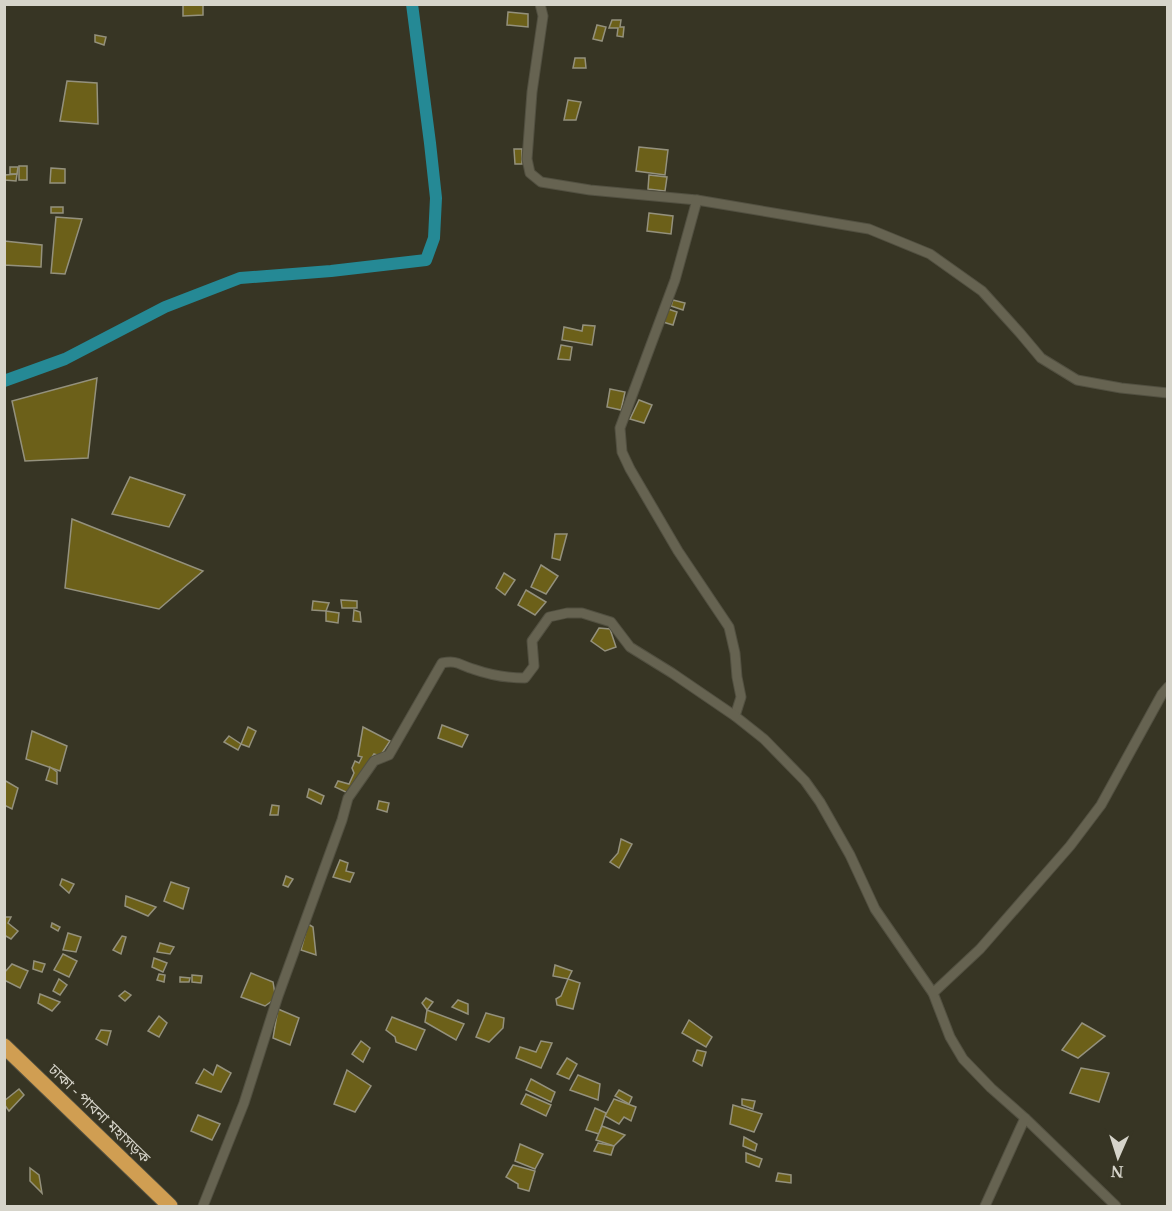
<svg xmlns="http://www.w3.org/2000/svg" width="1172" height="1211" viewBox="0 0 1172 1211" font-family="'Noto Serif','Noto Sans Bengali',serif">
<rect width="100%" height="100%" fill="#373524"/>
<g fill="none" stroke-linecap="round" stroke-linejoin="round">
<path stroke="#258995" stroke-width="12" d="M4,381L65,359L165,307L240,278L331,271L426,260L434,238L436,198L430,143L412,4"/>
</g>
<g fill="#6c6019" stroke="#94917d" stroke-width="1.5">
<path d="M183,4H203V15L183,16Z"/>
<path d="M508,12L528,14V27L507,25Z"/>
<path d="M612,20H621L620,27H624L623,37L617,36L618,28H609Z"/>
<path d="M597,25L606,27L602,41L593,39Z"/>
<path d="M95,35L106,37L104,45L95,42Z"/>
<path d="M575,58H585L586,68H573Z"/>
<path d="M67,81L97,83L98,124L60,121Z"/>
<path d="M568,100L581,102L576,120H564Z"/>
<path d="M639,147L668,150L665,175L636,171Z"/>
<path d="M514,149H522V164H515Z"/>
<rect x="19" y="166" width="8" height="14"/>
<path d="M10,167H18L17,174H10Z"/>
<path d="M51,168L65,169V183H50Z"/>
<path d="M17,174L16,181L5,180V175Z"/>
<path d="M649,175L667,177L665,191L648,189Z"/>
<rect x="51" y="207" width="12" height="6"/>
<path d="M649,213L673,216L671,234L647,231Z"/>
<path d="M56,217L82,219L65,274L51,273Z"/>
<path d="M4,241L42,245L41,267L4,265Z"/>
<path d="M673,300L685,303L683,310L671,306Z"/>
<path d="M668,309L677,312L673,325L663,322Z"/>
<path d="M583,325L595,326L592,345L562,340L564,327L582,331Z"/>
<path d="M561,345L572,347L570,360L558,359Z"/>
<path d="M97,378L88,458L25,461L12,401Z"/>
<path d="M610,389L625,392L621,410L607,407Z"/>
<path d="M639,400L652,405L644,423L630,419Z"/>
<path d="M130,477L185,495L169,527L112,514Z"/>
<path d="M72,519L203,571L159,609L65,588Z"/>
<path d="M555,534H567L560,560L552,558Z"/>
<path d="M541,565L558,576L546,594L531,587Z"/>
<path d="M504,573L515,580L505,595L496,588Z"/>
<path d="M526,590L546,602L535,615L518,605Z"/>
<path d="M341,600L357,601V608H342Z"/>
<path d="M313,601L329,603L326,611L312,610Z"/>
<path d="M354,610L360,612L361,622L353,621Z"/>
<path d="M326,611L339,613L338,623L326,621Z"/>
<path d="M599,628L610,629L616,647L605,651L591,641Z"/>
<path d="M442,725L468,735L462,747L438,738Z"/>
<path d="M248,727L256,731L249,747L241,744Z"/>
<path d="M363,727L390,741L380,756L374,754L348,793L335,787L338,781L349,784L354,773L352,768L355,761L359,763L362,757L358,756Z"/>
<path d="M32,731L67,746L60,771L26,759Z"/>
<path d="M229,736L241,744L238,750L224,742Z"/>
<path d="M50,767L57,772V784L46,780Z"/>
<path d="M4,780L18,788L12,809L4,805Z"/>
<path d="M309,789L324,796L321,804L307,797Z"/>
<path d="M379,801L389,803L387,812L377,809Z"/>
<path d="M272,805L279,806L278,815H270Z"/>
<path d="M621,839L632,844L619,868L610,862L618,853Z"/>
<path d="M340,860L348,863L346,871L354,873L350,882L333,877Z"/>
<path d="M286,876L293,879L288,887L283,885Z"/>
<path d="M62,879L74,884L69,893L60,885Z"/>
<path d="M171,882L189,888L183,909L164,901Z"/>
<path d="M126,896L156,907L148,916L125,906Z"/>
<path d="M5,917H11L8,923L18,931L11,939L4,935Z"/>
<path d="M52,923L60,927L58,931L51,927Z"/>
<path d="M308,924L313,927L316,955L301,950Z"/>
<path d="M68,933L81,937L76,952L63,950Z"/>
<path d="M122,936L126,937L121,954L113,950Z"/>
<path d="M160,943L174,947L170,954L157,952Z"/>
<path d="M63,954L77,961L69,977L54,970Z"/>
<path d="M154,958L167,963L163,972L152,967Z"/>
<path d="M34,961L45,964L42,972L33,969Z"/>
<path d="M12,964L28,971L20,988L4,980V973Z"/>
<path d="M555,965L572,971L568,979L553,976Z"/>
<path d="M251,973L273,982L275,994L272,1001L265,1006L241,997Z"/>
<path d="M159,974L165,975L164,982L157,980Z"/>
<path d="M192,975L202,976L201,983L192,982Z"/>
<path d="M180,977L190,978L189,982H180Z"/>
<path d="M59,979L67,985L60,995L53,991Z"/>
<path d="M568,979L580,983L573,1009L557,1005L556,999L561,996Z"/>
<path d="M125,991L131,995L125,1001L119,996Z"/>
<path d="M40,994L60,1002L52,1011L38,1003Z"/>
<path d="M426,998L433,1002L427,1010L422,1003Z"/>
<path d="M458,1000L468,1004V1014L452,1007Z"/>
<path d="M278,1009L299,1018L290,1045L273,1038Z"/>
<path d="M427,1010L464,1024L456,1040L425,1022Z"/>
<path d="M486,1013L504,1018L503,1028L489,1042L476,1037Z"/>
<path d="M159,1016L167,1023L159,1037L148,1031Z"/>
<path d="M392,1017L425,1030L416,1050L396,1042L395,1037L386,1030Z"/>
<path d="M689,1020L712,1037L706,1047L682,1033Z"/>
<path d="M1082,1023L1105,1036L1078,1058L1062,1050Z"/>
<path d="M101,1030L111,1031L107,1045L96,1039Z"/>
<path d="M361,1041L370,1048L363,1062L352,1054Z"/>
<path d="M541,1041L552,1043L541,1068L516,1058L520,1047L536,1052Z"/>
<path d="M697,1050L706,1052L702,1066L693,1061Z"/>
<path d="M567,1058L577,1064L569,1079L557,1074Z"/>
<path d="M217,1065L231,1073L221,1092L196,1083L204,1069L213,1075Z"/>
<path d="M1081,1068L1109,1073L1099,1102L1070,1093Z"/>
<path d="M347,1070L371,1086L355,1112L334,1104Z"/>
<path d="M578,1075L600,1084L598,1100L570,1090Z"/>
<path d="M531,1079L555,1092L551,1102L526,1090Z"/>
<path d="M19,1089L24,1095L9,1111L4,1104V1101Z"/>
<path d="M619,1090L632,1097L629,1104L615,1096Z"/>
<path d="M526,1094L551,1105L546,1116L521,1104Z"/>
<path d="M614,1099L636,1107L631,1121L624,1117L619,1124L605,1116Z"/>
<path d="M742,1099L755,1101L753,1109L742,1105Z"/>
<path d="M733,1105L762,1114L754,1132L730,1124Z"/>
<path d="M595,1108L606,1113L599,1134L586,1130Z"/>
<path d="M198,1115L220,1124L212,1140L191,1131Z"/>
<path d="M602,1126L625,1135L614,1146L596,1140Z"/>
<path d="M744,1137L757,1144L755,1151L743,1146Z"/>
<path d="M598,1143L614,1146L611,1155L594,1151Z"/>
<path d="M520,1144L543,1154L535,1169L515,1161Z"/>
<path d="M746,1153L762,1159L759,1167L746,1162Z"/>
<path d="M513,1165L535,1171L529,1191L518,1188V1184L506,1177Z"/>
<path d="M30,1168L39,1175L42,1193L30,1181Z"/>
<path d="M778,1173L791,1175V1183L776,1181Z"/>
</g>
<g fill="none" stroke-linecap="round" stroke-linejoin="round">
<g stroke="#525041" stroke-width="11">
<g id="minor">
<path d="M540,4L543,16L532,92L527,159L530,173L541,182L590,190L697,200L869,229L930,254L982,291L1020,333L1041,358L1077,380L1121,388L1168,393"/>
<path d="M697,200L675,280L620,428L622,452L630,469L678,551L729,627L735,653L737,677L741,697L735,716L764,739L805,781L820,802L850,855L875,909L933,993L950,1037L963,1059L991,1088L1025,1118L1116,1206"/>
<path d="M933,993L980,949L1070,846L1101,805L1162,694L1168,687"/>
<path d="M203,1206L244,1103L278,996L342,820L348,798L374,761L389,755L442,663C458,660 459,665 473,669C490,675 507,678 525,678L534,666L532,641L549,617L567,613H582L611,622L630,647L672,673L735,716"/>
<path d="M985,1206L1025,1118"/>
</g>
</g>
<g stroke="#525041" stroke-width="17">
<path id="trunk" d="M4,1046L170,1206"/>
</g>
<use href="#minor" stroke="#666351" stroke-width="9"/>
<use href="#trunk" stroke="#d09e52" stroke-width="15"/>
</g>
<g text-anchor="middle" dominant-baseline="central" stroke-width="4.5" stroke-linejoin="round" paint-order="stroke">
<g font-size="15" fill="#d6d4ca" stroke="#373524">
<text transform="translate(100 1113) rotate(44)">ঢাকা - পাবনা মহাসড়ক</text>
</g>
</g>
<rect width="1172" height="1211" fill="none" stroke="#d6d4ca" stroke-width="12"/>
<g transform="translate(1118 1157) rotate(183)" stroke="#373524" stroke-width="4.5" paint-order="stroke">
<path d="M0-4.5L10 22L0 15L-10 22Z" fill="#d6d4ca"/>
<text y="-9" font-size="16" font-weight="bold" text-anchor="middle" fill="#d6d4ca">N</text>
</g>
</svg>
